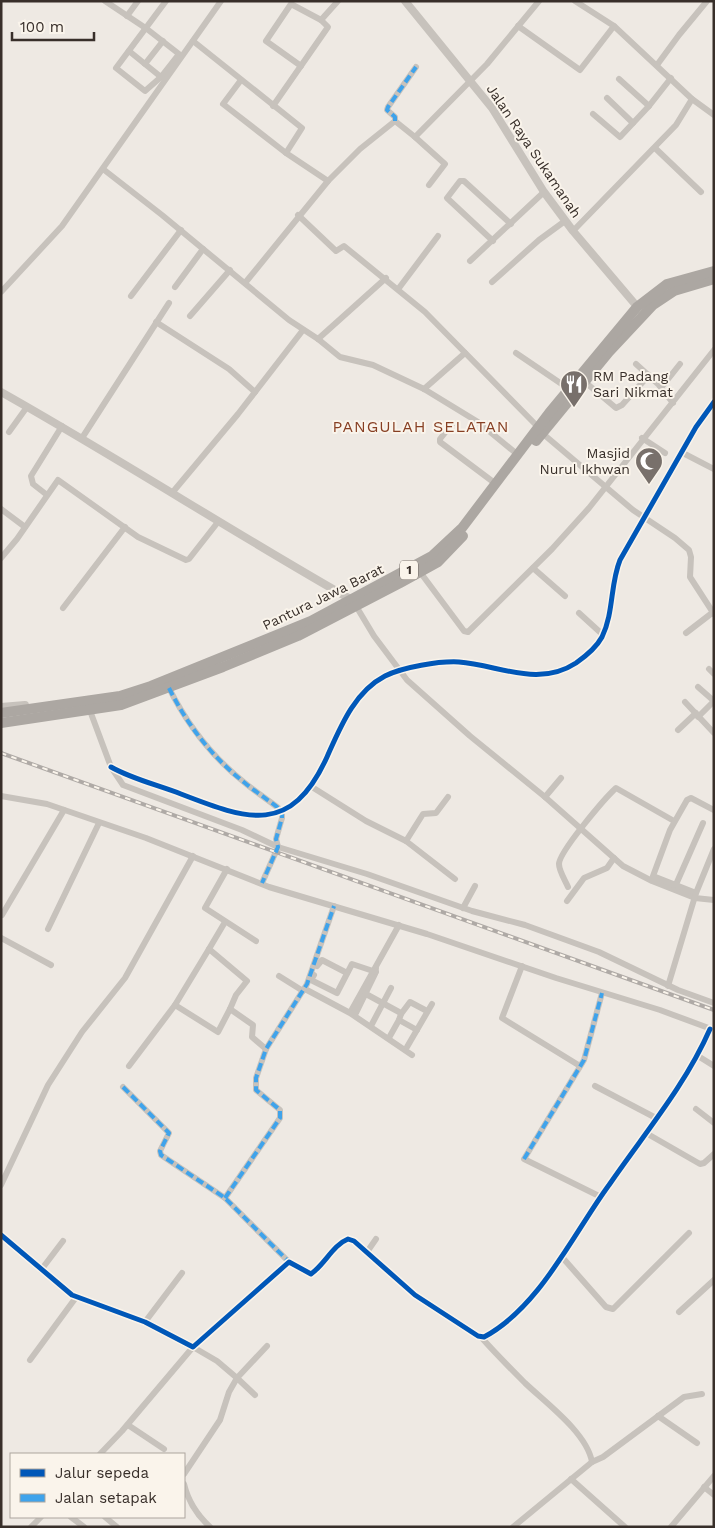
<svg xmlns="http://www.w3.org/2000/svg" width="715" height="1528" viewBox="0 0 715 1528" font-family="'Work Sans',sans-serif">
<rect width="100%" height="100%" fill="#eee9e3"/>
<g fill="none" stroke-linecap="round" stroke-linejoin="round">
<g stroke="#c7c2bc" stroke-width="6">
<path d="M105,1L147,29L179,54L161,77L129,51"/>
<path d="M575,1L614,26L692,99L714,115"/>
<path d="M127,16L138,1"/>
<path d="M518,26L580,70L614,26"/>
<path d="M193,41L302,128L286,153L328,181"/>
<path d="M145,64L163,41"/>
<path d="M657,65L679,35L707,1"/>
<path d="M301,66L266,41L291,4L321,20L338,1"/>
<path d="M161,77L145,91L116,68L166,1"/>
<path d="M619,79L649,106"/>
<path d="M241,80L223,104L286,153"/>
<path d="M607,98L633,123"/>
<path d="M273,106L328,27L321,20"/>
<path d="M593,114L620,137L649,106L671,78"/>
<path d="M395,121V117L387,110L388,107L416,67"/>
<path d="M415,137L445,164L429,185"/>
<path d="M655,148L701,192"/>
<path d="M103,169L162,215L289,320L318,339L340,357L373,365L424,389L478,422L517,454"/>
<path d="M298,215L336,251L344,246L425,312L538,427"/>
<path d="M573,231L676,125L692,99"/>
<path d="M493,241L447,198L460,181H464L511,224"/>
<path d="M470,261L544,192"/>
<path d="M492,282L539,240L565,221"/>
<path d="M245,283L328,181L360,149L395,121L415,137L487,64L539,1"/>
<path d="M175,287L203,249"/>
<path d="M399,288L438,236"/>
<path d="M1,292L62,226L221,1"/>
<path d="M131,296L181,230"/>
<path d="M190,316L230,270"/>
<path d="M156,322L229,369L255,392"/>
<path d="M318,339L386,278"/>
<path d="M516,353L569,389"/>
<path d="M636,364L658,384L673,403"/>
<path d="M585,382L616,408L622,405L649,375"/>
<path d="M661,388L680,364"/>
<path d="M424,389L465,353"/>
<path d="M452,424L440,439V442L496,484"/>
<path d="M9,432L27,407"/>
<path d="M542,433L633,510L675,538L689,550L691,557L690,577L714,614"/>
<path d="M82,438L169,303"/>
<path d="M642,438L665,453"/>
<path d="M681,452L714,469"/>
<path d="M172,493L238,414L303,330"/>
<path d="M47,495L33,484L31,476L62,426"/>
<path d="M1,509L25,527"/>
<path d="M1,558L17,539L58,480L138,537L186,560L189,559L218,522"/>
<path d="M533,568L565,596"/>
<path d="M420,572L464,631L468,632L552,549L589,508L714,350"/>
<path d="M356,606L374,636L407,680L470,736L545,797L623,866L652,881L695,898L714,900"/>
<path d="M63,608L125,527"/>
<path d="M579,613L602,634"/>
<path d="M686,633L712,613"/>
<path d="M709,669L714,674"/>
<path d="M698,687L714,701"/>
<path d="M169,688C188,726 212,757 245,783C257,793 270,801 282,811V818L276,839L278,847L262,883"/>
<path d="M685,702L714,733"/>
<path d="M89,708L111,767L123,785L242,830L278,847L367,874L472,911L525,925L599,952L678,990L714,1003"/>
<path d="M698,717L714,701"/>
<path d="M678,730L696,713"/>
<path d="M111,767C132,779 158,785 181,794C248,820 291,836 327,757C340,728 354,692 385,676C403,667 439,661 459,662C499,665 538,688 576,663C586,656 596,648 602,637C614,612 610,585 620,560L696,427L714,402"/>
<path d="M312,787L366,821L406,841L455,879"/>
<path d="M1,796L47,804L146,838L269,887L427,934L556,978L660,1010L714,1030"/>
<path d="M545,797L561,778"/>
<path d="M406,841L423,814L436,813L448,797"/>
<path d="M227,869L205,908L256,941"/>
<path d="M568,887C565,880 559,871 559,864C559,852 605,798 616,788L674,821"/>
<path d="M674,889L703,823"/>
<path d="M696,893L653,876L670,830L687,800L691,798L714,810"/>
<path d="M567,901L584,878L607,868L614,858"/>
<path d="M463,908L475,886"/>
<path d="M2,915L64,810"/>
<path d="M48,929L99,823"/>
<path d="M1,938L51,965"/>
<path d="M209,949L225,922"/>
<path d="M317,966L322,960L347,973"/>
<path d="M522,966L502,1018L580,1066"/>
<path d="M376,968L375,974L356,1013L351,1011L399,925"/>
<path d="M314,975L311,980L337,993L352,964L376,972"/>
<path d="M279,976L303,991"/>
<path d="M668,986L696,893L714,849"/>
<path d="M305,989L350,1013L412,1055"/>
<path d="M366,994L399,1012L401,1014L399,1020L417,1030"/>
<path d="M175,1005L218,1032L230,1009"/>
<path d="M401,1014L410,1002L427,1011"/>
<path d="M372,1024L391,988"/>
<path d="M390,1036L399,1020"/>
<path d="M407,1047L432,1004"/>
<path d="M698,1056L714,1066"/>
<path d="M129,1066L175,1005L209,949L247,981L236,995L230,1009L253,1025L252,1037L266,1049"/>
<path d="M595,1086L656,1118"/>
<path d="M123,1087L169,1133L160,1151L161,1155L225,1198L289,1262"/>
<path d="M696,1109L714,1123"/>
<path d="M646,1133L700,1164L704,1163L714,1154"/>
<path d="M1,1185L48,1085L82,1032L125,978L193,856"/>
<path d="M601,1197L524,1159L584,1060L602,993"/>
<path d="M225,1198L280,1118V1110L256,1090V1078L266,1049L307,984L334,906"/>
<path d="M1,1235L72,1295L145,1322L193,1347L289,1262L311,1274C325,1264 333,1245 348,1239L354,1241L415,1295L478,1336L484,1337C540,1307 573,1234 609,1185C644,1134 685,1086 710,1029"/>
<path d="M367,1252L376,1239"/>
<path d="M562,1257L606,1307L613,1309L689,1233"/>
<path d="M41,1270L63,1241"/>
<path d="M679,1312L714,1280"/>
<path d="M145,1322L182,1273"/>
<path d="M481,1337C495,1353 510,1368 525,1383C546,1403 587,1433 592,1462L513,1527"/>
<path d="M30,1360L77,1296"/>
<path d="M255,1395L237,1378L267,1346"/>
<path d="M658,1416L697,1443"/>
<path d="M128,1425L164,1449"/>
<path d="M100,1454L122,1431L193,1347L217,1361L237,1378L229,1392L220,1420L184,1474"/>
<path d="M592,1462L603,1457L684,1397L702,1394"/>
<path d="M571,1479L625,1527"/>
<path d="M184,1484C188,1501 197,1515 210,1527"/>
<path d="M704,1487L714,1495"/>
<path d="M71,1517L84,1527"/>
<path d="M105,1517L117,1527"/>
<path d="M31,1527L41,1517"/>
<path d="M671,1527L714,1476"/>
</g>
<g stroke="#c7c2bc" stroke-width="8">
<path d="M405,1L492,108L544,192L573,231L640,310"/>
<path d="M1,392C120,459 234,533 352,600"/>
<path d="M1,707L25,705"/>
</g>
<g stroke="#aca7a2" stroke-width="10">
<path d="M536,441L609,352L653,305L674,291L714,279"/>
<path d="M1,713L120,696L151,686L311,621L432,556L462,528L549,413L637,307L667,284L714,271"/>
<path d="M1,723L121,705L223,667L298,636L400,583L438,562L463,536"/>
</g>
<g stroke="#afaaa6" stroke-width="4">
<path id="rail" d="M1,753L714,1010"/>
</g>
<use href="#rail" stroke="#faf4eb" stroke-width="2" stroke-dasharray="5.5" stroke-linecap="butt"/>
<g stroke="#3fa3eb" stroke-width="4" stroke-dasharray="8 4" stroke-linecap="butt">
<path d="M395,121V117L387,110L388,107L416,67"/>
<path d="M169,688C188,726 212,757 245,783C257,793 270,801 282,811V818L276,839L278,847L262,883"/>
<path d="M123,1087L169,1133L160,1151L161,1155L225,1198L289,1262"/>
<path d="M524,1159L584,1060L602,993"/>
<path d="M225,1198L280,1118V1110L256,1090V1078L266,1049L307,984L334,906"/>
</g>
<g stroke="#faf4eb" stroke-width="8">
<g id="cycleway">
<path d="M111,767C132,779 158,785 181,794C248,820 291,836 327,757C340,728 354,692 385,676C403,667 439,661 459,662C499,665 538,688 576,663C586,656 596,648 602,637C614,612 610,585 620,560L696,427L714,402"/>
<path d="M1,1235L72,1295L145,1322L193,1347L289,1262L311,1274C325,1264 333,1245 348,1239L354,1241L415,1295L478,1336L484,1337C540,1307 573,1234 609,1185C644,1134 685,1086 710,1029"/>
</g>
</g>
<use href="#cycleway" stroke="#0057b8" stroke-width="5"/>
</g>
<defs>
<g id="restaurant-pin" transform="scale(1.4375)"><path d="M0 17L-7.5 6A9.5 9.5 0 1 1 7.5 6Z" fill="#78706b" stroke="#faf4eb"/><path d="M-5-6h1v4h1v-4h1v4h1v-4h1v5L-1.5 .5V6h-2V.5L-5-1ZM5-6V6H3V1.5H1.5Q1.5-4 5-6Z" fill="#fff"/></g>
<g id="mosque-pin" transform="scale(1.4375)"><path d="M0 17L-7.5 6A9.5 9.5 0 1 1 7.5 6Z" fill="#78706b" stroke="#faf4eb"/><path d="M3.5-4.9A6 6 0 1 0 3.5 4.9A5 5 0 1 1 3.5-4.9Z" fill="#fff"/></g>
</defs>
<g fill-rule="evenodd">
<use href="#restaurant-pin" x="574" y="384"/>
<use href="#mosque-pin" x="649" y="461"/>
</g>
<g text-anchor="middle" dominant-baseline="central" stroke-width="4" stroke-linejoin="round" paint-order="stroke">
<rect fill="#faf4eb" stroke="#726a64" stroke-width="1" x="400" y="560.5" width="18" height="19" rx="4"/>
<g font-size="12" font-weight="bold" fill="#382f2a">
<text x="409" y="570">1</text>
</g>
<g font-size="14" fill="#382f2a" stroke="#faf4eb">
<text transform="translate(534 151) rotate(56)">Jalan Raya Sukamanah</text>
<text transform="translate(323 597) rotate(-26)">Pantura Jawa Barat</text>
</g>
<g font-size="14" fill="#382f2a" stroke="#faf4eb" text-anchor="start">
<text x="593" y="376">RM Padang<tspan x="593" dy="16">Sari Nikmat</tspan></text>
<text x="630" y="453" text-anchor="end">Masjid<tspan x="630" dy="16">Nurul Ikhwan</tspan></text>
</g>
<g font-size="16" letter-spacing="1" fill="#873f23" stroke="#faf4eb">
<text x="421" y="426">PANGULAH SELATAN</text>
</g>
</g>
<rect width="715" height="1528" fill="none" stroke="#382f2a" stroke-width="5"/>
<rect x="10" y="1453" width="175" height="65" fill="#faf4eb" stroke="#aca59e"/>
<rect x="20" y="1469" width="25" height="8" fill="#0057b8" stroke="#aca59e"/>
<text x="55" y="1478" font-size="15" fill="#382f2a">Jalur sepeda</text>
<rect x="20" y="1494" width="25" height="8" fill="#3fa3eb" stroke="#aca59e"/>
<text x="55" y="1503" font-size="15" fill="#382f2a">Jalan setapak</text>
<path d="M12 32v8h82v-8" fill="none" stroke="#382f2a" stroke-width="2.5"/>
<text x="20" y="32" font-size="15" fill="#382f2a" stroke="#faf4eb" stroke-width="4" paint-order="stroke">100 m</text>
</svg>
